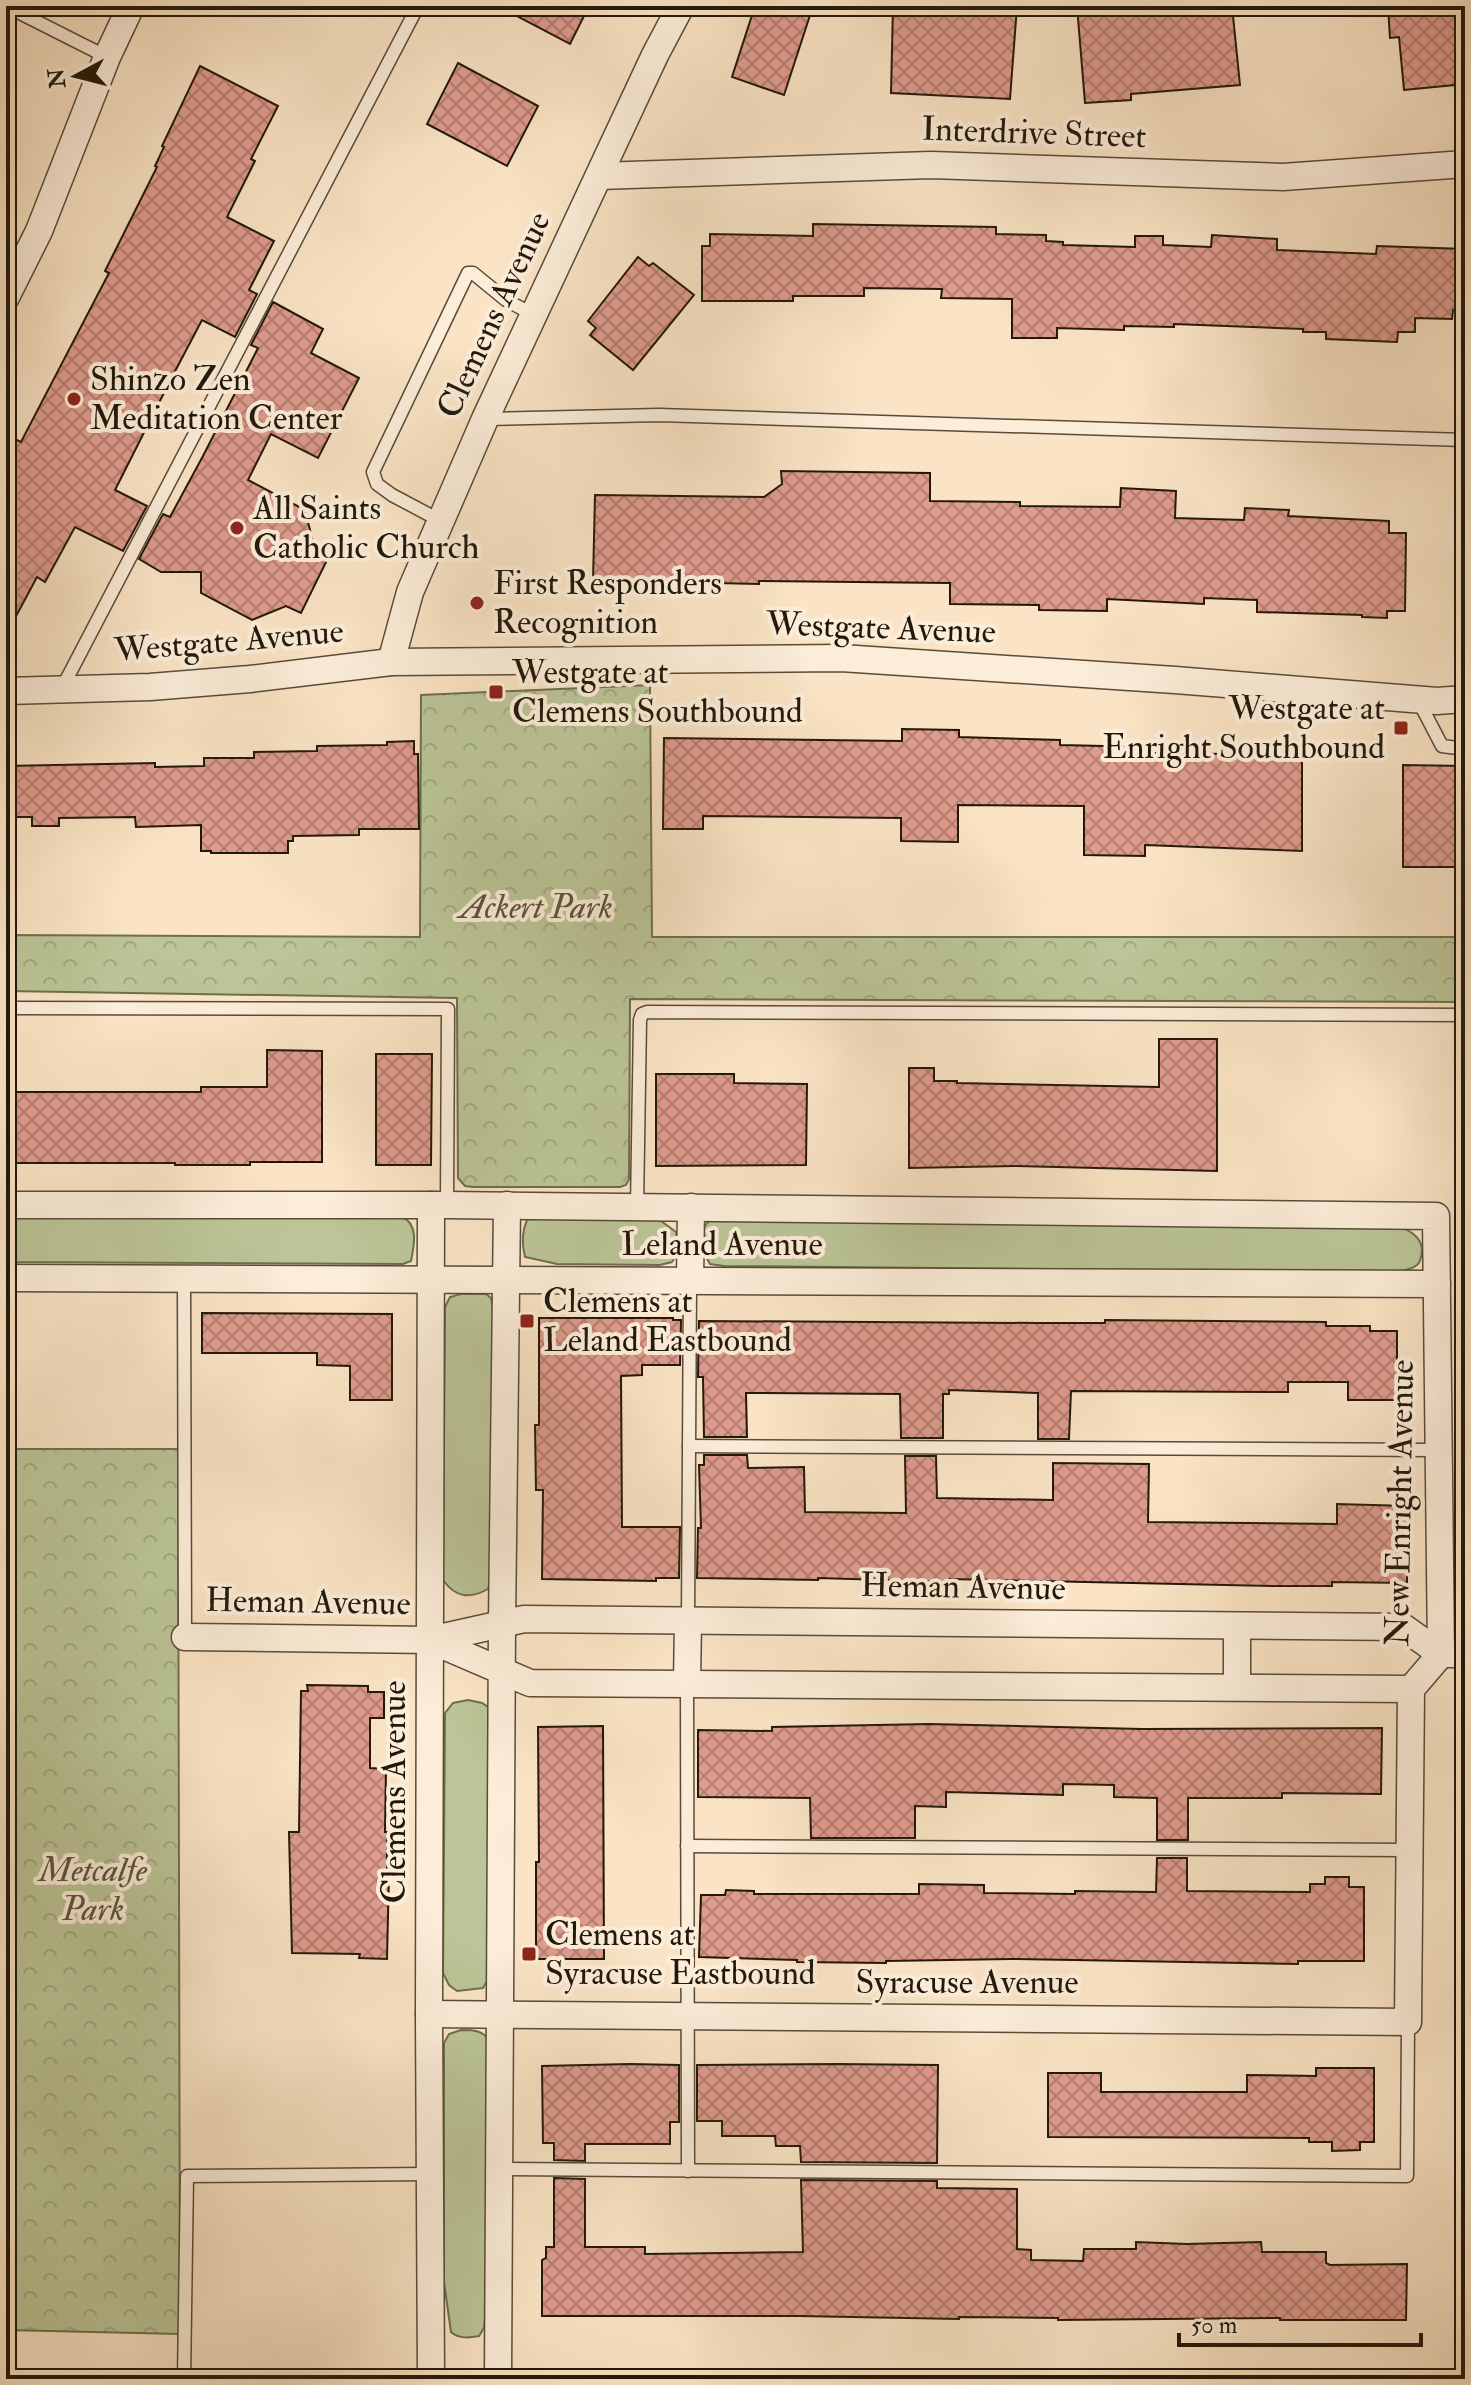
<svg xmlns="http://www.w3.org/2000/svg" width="1471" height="2385" viewBox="0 0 1471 2385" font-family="'IM FELL Double Pica',serif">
<defs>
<pattern id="park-crowns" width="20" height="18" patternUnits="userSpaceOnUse" patternTransform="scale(2)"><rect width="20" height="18" fill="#bbc597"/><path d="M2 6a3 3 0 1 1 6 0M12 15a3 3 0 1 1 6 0" fill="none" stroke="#a0a881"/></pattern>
<pattern id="building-cross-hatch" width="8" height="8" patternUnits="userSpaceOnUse" patternTransform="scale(2)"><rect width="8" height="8" fill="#df9b8d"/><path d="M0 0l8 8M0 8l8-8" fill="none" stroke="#b47d71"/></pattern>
</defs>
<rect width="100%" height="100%" fill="#fae4c5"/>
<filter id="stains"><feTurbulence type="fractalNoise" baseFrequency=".0025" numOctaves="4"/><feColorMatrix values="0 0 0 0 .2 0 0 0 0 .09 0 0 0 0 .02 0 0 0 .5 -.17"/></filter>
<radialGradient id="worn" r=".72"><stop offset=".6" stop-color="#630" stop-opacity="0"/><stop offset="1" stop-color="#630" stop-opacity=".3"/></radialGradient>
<g fill="#bbc597" stroke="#6e6e50" stroke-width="2">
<path d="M1465,1195V1624L1460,1625V1201Z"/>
<path d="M6,1213L402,1217C419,1224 414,1246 411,1261L403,1264L6,1262Z"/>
<path d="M536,1216L657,1218L676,1232C679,1244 679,1252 672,1262L660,1265L557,1264L525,1257C522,1245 522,1231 527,1220Z"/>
<path d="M723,1218L1396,1224C1410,1231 1426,1238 1421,1257C1420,1262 1419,1264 1414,1267C1405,1272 1392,1271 1382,1272L724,1266L710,1264C703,1253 696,1229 710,1221C714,1219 719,1219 723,1218Z"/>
<path d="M461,1294H486L491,1298L493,1307L491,1580L488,1589C470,1599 456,1598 443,1580L445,1307L450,1297Z"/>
<path d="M468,1700L482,1703L491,1709L489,1978L483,1988L457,1991L449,1985L443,1973L445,1713L453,1703Z"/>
<path d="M461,2030C474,2030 481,2030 490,2040L488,2283L484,2328L479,2336C469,2338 459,2339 451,2332L444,2282V2043L449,2034Z"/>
</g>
<g fill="url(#park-crowns)" stroke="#6e6e50" stroke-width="2">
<path d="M650,685L652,937H1465V1002L630,999L629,1179L626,1185L620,1187H473L465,1186L458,1178L457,998L6,991V935L420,937L421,695Z"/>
<path d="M6,1449H178L180,2334L6,2330Z"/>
</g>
<g fill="url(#building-cross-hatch)" stroke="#22180a" stroke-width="2">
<path d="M498,6H589L570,44Z"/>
<path d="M755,6H813L784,95L732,77Z"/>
<path d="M893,6H1017L1010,99L891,93Z"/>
<path d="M1077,6H1232L1240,85L1131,94V100L1085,103Z"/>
<path d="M1388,6H1465V31L1462,32L1465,84L1404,90L1399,37L1390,38Z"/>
<path d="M458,63L538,106L507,166L427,124Z"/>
<path d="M200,66L278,106L251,159L255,161L227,217L274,241L249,290L257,294L235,337L202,320L172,377L115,490L147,506L123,551L75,527L45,582L37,577L6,635V457L15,439L21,442L109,273L105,271L157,167L155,166L164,147L162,146Z"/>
<path d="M813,224L996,227V234L1046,235V241L1063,242V245L1135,247V236H1163V245L1211,247L1212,235L1277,239V250L1376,254L1377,246L1465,249V311L1453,310L1452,319L1415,318V332H1398L1397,342L1326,339V332H1303V329L1174,324V327L1124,326V330L1057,328V338H1012V299L941,298L942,289L864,288V296H793V301H702V246H710V234L813,236Z"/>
<path d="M638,257L649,266L653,263L694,295L633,370L590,335L596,328L588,321Z"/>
<path d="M273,302L323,329L311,353L359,378L318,458L271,434L248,480L305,510L314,546L330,554L301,613L286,606L252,620L201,593V572H161L139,559L163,514L170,517L203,456L258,348L251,345Z"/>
<path d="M781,471L930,473V501L1020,502V506L1120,507L1121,488L1176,491L1175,518L1244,520L1245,508L1289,510L1288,516L1389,521V533H1406L1405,611H1387V618L1362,617V615L1257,612V600L1204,598V604L1107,599V611L1039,610V605L950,604V583L759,581V584L669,582V585L593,582L595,495L764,497L782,484Z"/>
<path d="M902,729L959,730V737L1060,740V745L1147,747V753L1302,755V851L1145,845V856L1084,855V806L958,805V842L901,841V818L703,816V829H663L664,738L902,741Z"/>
<path d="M414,741V754H418L419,829H359V835L293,836V841H288V853H211V851H201V825L136,827L135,817L59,818V826H32V817H6V766L155,763V767L204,766V758H254V752L317,751V746L387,745V742Z"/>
<path d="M1403,765L1465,766V867H1403Z"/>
<path d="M1159,1039H1217V1171L1016,1166L909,1168V1068H934V1081H957V1083L1159,1087Z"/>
<path d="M267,1050L322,1051V1162H250V1165H175V1163H6V1092H201V1087H267Z"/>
<path d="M376,1054H432L431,1165H376Z"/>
<path d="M656,1074H734V1083L807,1084L806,1165L656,1166Z"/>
<path d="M202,1313L392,1314V1400H350V1366L317,1365V1353H202Z"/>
<path d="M539,1318H673V1320H681L680,1365H642V1375L621,1376L622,1527H680L679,1578H656V1581L542,1579L543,1490H536L535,1425H539Z"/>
<path d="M1105,1320L1326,1322V1326H1370V1331H1397V1400H1348V1382H1288V1392L1071,1391L1069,1439H1038V1393L949,1390V1394H943V1438H901L900,1394L746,1393L747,1437H704L703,1377H698L699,1321L1038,1323H1105Z"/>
<path d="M704,1455H747L748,1468L804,1467L805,1512L906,1513L905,1456H936L937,1498L1053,1500V1463L1149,1464L1148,1522L1337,1524V1504L1408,1506L1407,1583L1332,1582V1586H1274L949,1579V1582L818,1578V1580L697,1578L698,1528H701L699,1465H704Z"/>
<path d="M307,1685L368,1686V1692H384V1718H370V1768L386,1769L385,1832H387V1873H389L387,1959L359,1958L360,1954L292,1953L289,1832H299L301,1691H308Z"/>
<path d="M929,1724L1142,1729L1382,1728L1381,1794L1282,1793V1798H1188V1840H1157V1798L1114,1797V1785L1063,1784V1795L946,1792V1807L915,1806V1838H811L810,1798L698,1797V1730L772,1731V1727Z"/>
<path d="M603,1726L604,1959H536V1862H539L538,1727Z"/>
<path d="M1157,1858H1187V1891L1310,1892V1884H1325V1877H1349V1887H1364V1961H1298V1964L1011,1959L886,1961V1963L797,1962V1960L699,1957L701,1895H725L726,1890L754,1891V1894H919V1884L984,1885V1893L1075,1894V1891L1156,1892Z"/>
<path d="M630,2064L679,2065V2122H670V2144H585V2161L554,2160V2143H543L542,2066Z"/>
<path d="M838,2064L938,2065L937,2163L801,2162L800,2146H776L775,2136H722V2121H697V2065Z"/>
<path d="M1316,2068H1374V2142H1360V2150L1332,2151V2142H1309V2138L1048,2137V2073H1101V2092H1247V2075L1316,2076Z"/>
<path d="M554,2178L585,2179V2247H645V2254L803,2252L801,2180L937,2181V2188L1017,2189V2249L1031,2250V2260L1083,2261L1084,2249H1136V2242L1187,2244L1261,2242L1262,2252H1326V2263L1330,2265L1407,2264L1406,2320H1280V2318L1058,2320V2318L959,2317V2319L799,2316H542V2260L546,2258V2247H554Z"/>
</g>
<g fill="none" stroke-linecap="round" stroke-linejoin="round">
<g stroke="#584b39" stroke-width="15">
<g id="service">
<path d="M6,6L107,57"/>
<path d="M485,419L659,415L1465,440"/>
<path d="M441,521L392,495L377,484L373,472L468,273H473L506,300L534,315"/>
<path d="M61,690L418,6"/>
<path d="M1418,700L1442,746L1465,749"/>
<path d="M6,1008L448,1009L447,1205"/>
<path d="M637,1207L640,1020L642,1014L647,1012L1465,1015"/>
<path d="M184,1278L185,1637"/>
<path d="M689,1446L1438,1450"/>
<path d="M688,1621L690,1280"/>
<path d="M687,1684L688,2171"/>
<path d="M687,1846L1410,1850"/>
<path d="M500,2169L1407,2176L1408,2022"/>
<path d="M184,2379L187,2176L430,2174"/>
</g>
</g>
<g stroke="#584b39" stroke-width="29">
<g id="minor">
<path d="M599,176L931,165L1283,177L1465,164"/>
<path d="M6,297L39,231L107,57L131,6"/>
<path d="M391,662L410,592L485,419L655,55L681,6"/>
<path d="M6,691L150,687L250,679L391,662L841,658L1175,680L1437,701L1465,699"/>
<path d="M6,1205H447L1436,1216L1441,1654L1411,1689L1408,2022L429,2014"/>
<path d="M6,1278L1437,1284"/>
<path d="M690,1280L691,1207"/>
<path d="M185,1637L430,1640L524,1619L1403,1627L1441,1654H1465"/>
<path d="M430,1640L530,1683L1411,1689"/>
<path d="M687,1684L688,1621"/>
<path d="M1237,1687V1626"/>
<path d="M431,2379L429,2014L431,1205"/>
<path d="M498,2379L502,1624L507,1205"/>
</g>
</g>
<use href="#service" stroke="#fcedd9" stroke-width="12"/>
<use href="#minor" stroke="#fcedd9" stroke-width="26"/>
</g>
<g fill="#8f2418" stroke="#fcedd9" stroke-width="3">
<circle cx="74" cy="399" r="8"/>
<circle cx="237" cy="528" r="8"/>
<circle cx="477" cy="603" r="8"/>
<rect x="488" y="684" width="16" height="16" rx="4"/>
<rect x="1393" y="720" width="16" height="16" rx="4"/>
<rect x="519" y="1313" width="16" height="16" rx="4"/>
<rect x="521" y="1946" width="16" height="16" rx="4"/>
</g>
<g text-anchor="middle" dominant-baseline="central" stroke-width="8" stroke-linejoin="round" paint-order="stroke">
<g font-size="34" fill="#22180a" stroke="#fcedd9">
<text transform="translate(1034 133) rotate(2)">Interdrive Street</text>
<text transform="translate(494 315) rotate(-65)">Clemens Avenue</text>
<text transform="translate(881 628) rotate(2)">Westgate Avenue</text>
<text transform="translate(229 641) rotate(-5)">Westgate Avenue</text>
<text x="722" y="1244">Leland Avenue</text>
<text transform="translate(1400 1503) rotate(-89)">New Enright Avenue</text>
<text transform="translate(963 1587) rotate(1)">Heman Avenue</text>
<text transform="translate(308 1602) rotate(1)">Heman Avenue</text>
<text transform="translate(394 1792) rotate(-90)">Clemens Avenue</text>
<text x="967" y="1982">Syracuse Avenue</text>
</g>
<g font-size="34" fill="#22180a" stroke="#fcedd9" text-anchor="start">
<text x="90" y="379">Shinzo Zen<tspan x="90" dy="39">Meditation Center</tspan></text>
<text x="253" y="508">All Saints<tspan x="253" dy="39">Catholic Church</tspan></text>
<text x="493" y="583">First Responders<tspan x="493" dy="39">Recognition</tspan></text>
<text x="512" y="672">Westgate at<tspan x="512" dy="39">Clemens Southbound</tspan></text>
<text x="1385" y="708" text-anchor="end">Westgate at<tspan x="1385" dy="39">Enright Southbound</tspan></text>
<text x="543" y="1301">Clemens at<tspan x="543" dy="39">Leland Eastbound</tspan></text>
<text x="545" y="1934">Clemens at<tspan x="545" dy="39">Syracuse Eastbound</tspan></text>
</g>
<g font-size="34" font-style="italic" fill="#58553b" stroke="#fcedd9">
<text x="536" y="907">Ackert Park</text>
<text x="93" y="1870">Metcalfe<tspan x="93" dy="39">Park</tspan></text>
</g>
</g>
<rect width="1471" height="2385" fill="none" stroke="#fae4c5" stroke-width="32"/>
<rect x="8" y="8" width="1455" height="2369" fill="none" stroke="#22180a" stroke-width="4"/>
<rect x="16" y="16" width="1439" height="2353" fill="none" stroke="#22180a" stroke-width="2"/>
<g transform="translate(76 76) rotate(263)" stroke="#fcedd9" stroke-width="6" paint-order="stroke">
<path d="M0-6L14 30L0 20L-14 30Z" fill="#22180a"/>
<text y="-12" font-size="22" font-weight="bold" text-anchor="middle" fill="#22180a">N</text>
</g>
<path d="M1179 2333v12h242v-12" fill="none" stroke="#22180a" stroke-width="4"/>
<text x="1191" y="2333" font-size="24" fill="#22180a" stroke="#fcedd9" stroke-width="6" paint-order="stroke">50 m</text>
<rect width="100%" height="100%" filter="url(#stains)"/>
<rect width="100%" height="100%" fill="url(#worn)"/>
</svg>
